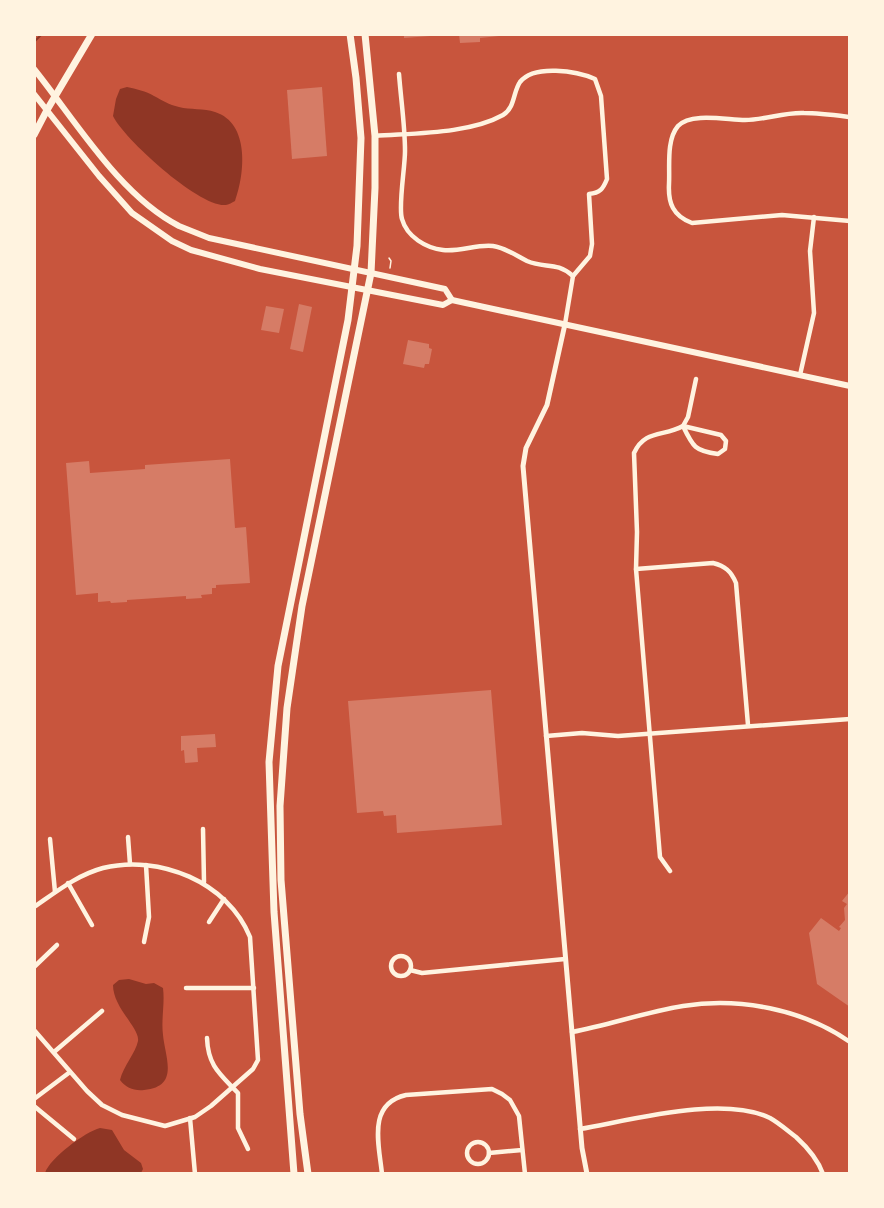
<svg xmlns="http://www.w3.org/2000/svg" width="884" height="1208" viewBox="0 0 884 1208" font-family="Helvetica,sans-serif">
<rect width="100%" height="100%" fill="#c8553d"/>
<g fill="#8f3625">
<path d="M127,87C136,89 146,91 154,96C162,100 169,105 179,107C190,110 204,108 215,112C250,123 245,174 235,201C233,202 228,205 226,205C200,208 124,139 113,116L116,99L120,89Z"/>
<path d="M129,979L146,984L154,983L163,988C165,1004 161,1019 163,1035C165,1057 180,1087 144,1090C134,1091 126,1088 120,1080C123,1067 136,1052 138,1041C140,1028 113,1008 113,985L119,980Z"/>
<path d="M100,1128L112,1130L124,1150L141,1163L143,1169L141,1173H45C50,1158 85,1132 100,1128Z"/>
</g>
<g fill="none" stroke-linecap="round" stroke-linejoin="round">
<path stroke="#8f3625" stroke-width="2" d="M34,42L42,34"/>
</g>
<g fill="#d67c66">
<path d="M404,34H430V36L404,38Z"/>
<path d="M459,34H499V36L480,38V42L460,43Z"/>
<path d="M322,87L327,156L292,159L287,90Z"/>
<path d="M299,304L312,307L303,352L290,349Z"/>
<path d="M266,306L284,309L279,333L261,330Z"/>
<path d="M408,340L429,344V348L432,349L429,364H425L424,368L403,364Z"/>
<path d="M230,459L235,528L246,527L250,583L216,585V588H212V594L201,595L202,598L186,599V596L127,600V602L111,603L110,601L98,602V593L76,595L66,463L89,461L90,473L145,469V465Z"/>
<path d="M491,690L502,825L397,833L396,815L384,816L383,811L357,813L348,701Z"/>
<path d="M215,734L216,747L197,748L198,762L185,763L184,750L181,751V736Z"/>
<path d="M850,891V1007L817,984L809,933L821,918L839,931L841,928L839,927L845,920L844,908L847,904L842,901Z"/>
</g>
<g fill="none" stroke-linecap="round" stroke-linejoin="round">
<path stroke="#fff3e0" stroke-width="1.5" d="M389,258L391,261L390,268"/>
<g stroke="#fff3e0" stroke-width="4.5">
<path d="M399,74C401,100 405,126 405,151C405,168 398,207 402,219C407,237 426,248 443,250C460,252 477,244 493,246C506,248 515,255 527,261C545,269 556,261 573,276"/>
<path d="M850,117C834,115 819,113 804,113C784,112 765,120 745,120C727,120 691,112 678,126C666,140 670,167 669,184C668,203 673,216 692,223L782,215L850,221"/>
<path d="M375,136C414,133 469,134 503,115C515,108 513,92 520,82C534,64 577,71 595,79L601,96L607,179C603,189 600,193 589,194L592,244L590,256L573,276L565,324"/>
<path d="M800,375L814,313L810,251L814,217"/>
<path d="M683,426L721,435L726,441L725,449L718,454C695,451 693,447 683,426Z"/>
<path d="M636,569L713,563C725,566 731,571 736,583L748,725"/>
<path d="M546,736L582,733L618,736L850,719"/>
<path d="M203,829L204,882"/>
<path d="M128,837L130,864"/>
<path d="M50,839L55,892"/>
<path d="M670,871L660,857L636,569L637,532L634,453C645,429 664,437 683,426L688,417L696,379"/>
<path d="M68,883L92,925"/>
<path d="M34,907C56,892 77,875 103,868C159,854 228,882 250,937L258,1060L253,1069L211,1106L195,1117L165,1126L122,1115L102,1105L87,1091L34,1030"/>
<path d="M209,922L224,899"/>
<path d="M144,942L149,917L146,865"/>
<circle cx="401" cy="966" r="10"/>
<path d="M34,967L57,945"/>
<path d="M410,970L422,973L565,959"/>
<path d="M186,988H254"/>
<path d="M572,1032C609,1025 646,1012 683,1006C739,997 803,1009 850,1042"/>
<path d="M207,1038C208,1066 220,1074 238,1093V1128L248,1149"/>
<path d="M54,1052L102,1011"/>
<path d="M34,1099L70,1072"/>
<path d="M34,1106L74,1139"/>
<path d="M190,1118L195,1174"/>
<path d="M580,1129C632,1120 722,1095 770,1118C779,1123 788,1131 796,1137C807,1147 818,1160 823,1174"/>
<circle cx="478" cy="1153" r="11"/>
<path d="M489,1153L522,1150"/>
<path d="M382,1174C379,1144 367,1104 406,1095L492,1089L502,1094L510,1100L519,1116L525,1174"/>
</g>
<path stroke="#fff3e0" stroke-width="5" d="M565,324L547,405L526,448L523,466L582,1148L587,1174"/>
<g stroke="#fff3e0" stroke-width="6">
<path d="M34,69C75,120 120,196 179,226C189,230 199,234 209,238L445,289L452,300"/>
<path d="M34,94L99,176L132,213L172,241L191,250L260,269L443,305L452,300L461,302L850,386"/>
</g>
<g stroke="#fff3e0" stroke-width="7">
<path d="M34,135L47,110L92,34"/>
<path d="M294,1174L274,912L269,762L278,666L348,320L357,246L361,138L356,78L350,34"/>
<path d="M308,1174L300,1114L281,880L280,806L287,708L302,606L371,273L375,188V136L365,34"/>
</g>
</g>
<rect width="884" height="1208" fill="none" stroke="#fff3e0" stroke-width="72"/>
</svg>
